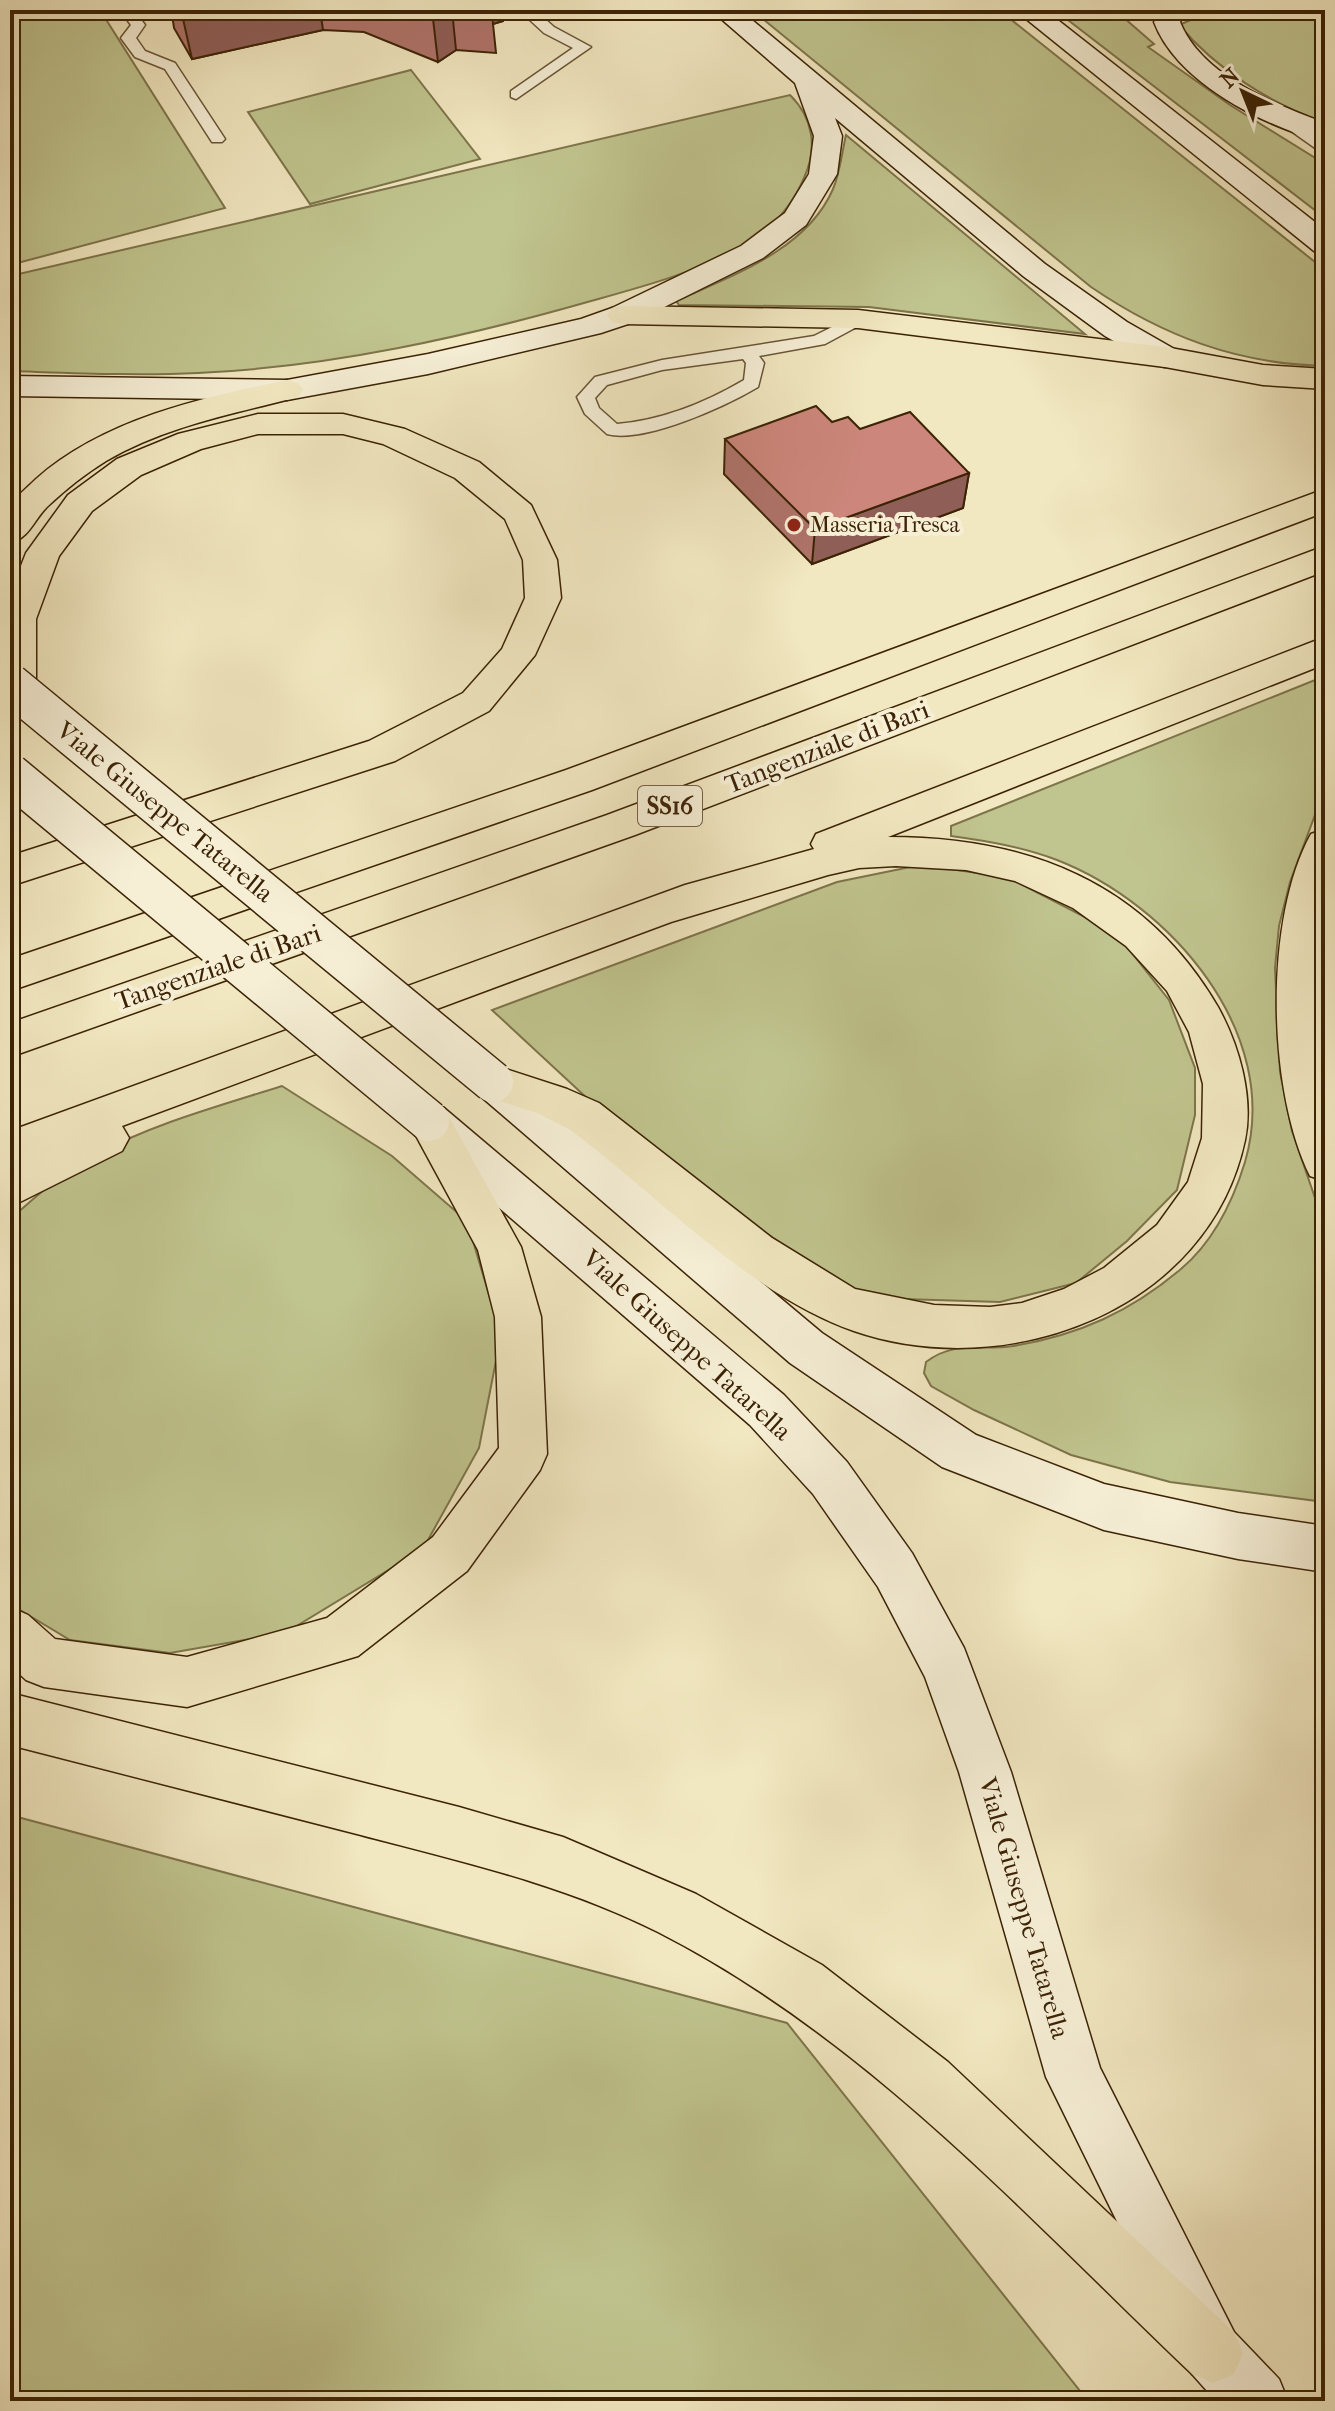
<svg xmlns="http://www.w3.org/2000/svg" width="1335" height="2411" viewBox="0 0 1335 2411" font-family="'IM FELL French Canon',serif">
<rect width="100%" height="100%" fill="#f1e7c0"/>
<filter id="stains"><feTurbulence type="fractalNoise" baseFrequency=".0025" numOctaves="4"/><feColorMatrix values="0 0 0 0 .2 0 0 0 0 .09 0 0 0 0 .02 0 0 0 .5 -.17"/></filter>
<radialGradient id="worn" r=".72"><stop offset=".6" stop-color="#630" stop-opacity="0"/><stop offset="1" stop-color="#630" stop-opacity=".3"/></radialGradient>
<g fill="#c0c48e" stroke="#7e744a" stroke-width="2">
<path d="M10,10H100L225,208L10,265Z"/>
<path d="M752,10H999L1325,270V366C1237,364 1163,336 1091,287Z"/>
<path d="M1055,10H1115L1154,44L1148,47L1230,105L1325,164V218Z"/>
<path d="M1214,10H1325V123C1270,103 1217,70 1179,25Z"/>
<path d="M411,70L480,159L310,204L248,112Z"/>
<path d="M790,95C813,118 818,147 804,178C791,208 769,232 740,248C694,273 641,287 591,301C465,337 331,367 198,373C136,376 73,373 10,371V276Z"/>
<path d="M846,135L1085,334L869,307L679,305L676,301C731,276 807,250 833,189C840,173 842,152 846,135Z"/>
<path d="M1325,676V788L1290,882L1279,926L1275,968L1280,1072L1292,1131L1325,1227V1502L1170,1482L1071,1455L974,1410L931,1386L924,1373L926,1362C955,1340 980,1351 1013,1346C1079,1335 1130,1312 1181,1269C1213,1242 1233,1201 1245,1162C1283,1033 1170,904 1057,860C1023,847 987,841 951,836V826Z"/>
<path d="M920,865L1007,877L1116,933L1169,1000L1195,1068V1115L1177,1190L1127,1241L1076,1283L1000,1302L870,1298L762,1231L589,1100L492,1010L837,882Z"/>
<path d="M282,1086L392,1156L467,1221L501,1335L479,1448L423,1549L285,1633L170,1653L70,1640L10,1604V1219C36,1197 62,1172 93,1156C152,1124 219,1106 282,1086Z"/>
<path d="M10,1815L787,2023L1088,2401H10Z"/>
</g>
<g fill="none" stroke-linecap="round" stroke-linejoin="round">
<g stroke="#695434" stroke-width="3">
<g id="lane">
<path d="M120,10H134L145,25L136,38L145,51L175,63L225,139L222,142H212L165,69L135,57L121,38L131,25Z"/>
<path d="M519,10H535L554,27L591,47L516,99L511,97V91L573,48L544,33Z"/>
<path d="M1279,111L1325,143V155L1274,119L1271,116Z"/>
<path d="M858,314L866,319L864,323L825,344L759,356L764,363L758,387C726,406 644,444 607,434L585,414L577,397L595,377L662,360L814,336ZM743,359L746,363L744,380C705,403 662,420 617,424L599,408L595,398L607,385L662,370Z"/>
</g>
</g>
<g stroke="#3c2305" stroke-width="3">
<g id="secondary">
<path d="M711,10H740L1045,264L1127,322L1176,350L1181,357L1176,364L1165,367L1154,364L1105,336L1023,276L835,118L842,136L837,174L806,225L763,258L634,322L601,333L428,374L287,400L10,396V376L287,380L428,354L581,319L612,308L741,246L785,213L809,174L814,136L795,83Z"/>
<path d="M1015,10H1045L1325,230V254L1314,251Z"/>
<path d="M1162,10H1188L1180,22C1202,76 1274,104 1325,123V142C1264,126 1177,83 1154,22Z"/>
<path d="M493,1065L508,1070L822,1333L976,1435L1104,1484L1238,1513L1325,1526V1572L1238,1559L1104,1530L942,1467L790,1363L478,1094L472,1082L478,1070Z"/>
<path d="M429,1103L444,1108L784,1395L847,1462L912,1553L964,1648L1011,1772L1100,2068L1234,2332L1279,2379L1288,2401H1216L1192,2374L1046,2077L959,1772L925,1677L878,1587L813,1494L750,1425L414,1134L408,1121L414,1108Z"/>
</g>
</g>
<g stroke="#3c2305" stroke-width="3">
<g id="highway">
<path d="M623,306L858,310L1165,347L1263,365L1325,369V389L1263,385L1165,367L858,328L623,324L612,322L607,315L612,308Z"/>
<path d="M287,380L298,383L303,390L298,397C233,414 166,426 106,461C85,474 66,489 48,506C34,519 30,538 10,543C10,533 7,516 11,506C16,496 28,487 36,479C104,419 201,398 287,380Z"/>
<path d="M258,414H343L405,429L479,462L531,505L557,560L561,598L535,655L489,711L395,761L10,886V856L369,741L463,693L502,649L525,598L523,560L505,519L455,478L383,444L343,434H258L201,449L141,475L92,511L59,556L36,619V691L31,700L18,704L10,702V594L26,553L68,495L117,459L178,434Z"/>
<path d="M1325,489V512L592,790L10,991V959L566,770Z"/>
<path d="M1325,546V571L635,835L10,1057V1023L607,815Z"/>
<path d="M1325,637V664L888,837C1028,837 1145,882 1218,1007C1239,1045 1254,1097 1245,1140C1209,1310 1008,1384 854,1331C750,1295 657,1194 569,1129L537,1113L478,1094L472,1082L478,1070L493,1065L567,1089L599,1103L772,1238L855,1289L934,1305L990,1307L1022,1303L1064,1289L1104,1268L1157,1225L1188,1182L1202,1138L1203,1084L1189,1032L1167,991L1126,946L1073,908L1015,881L966,870L896,866L859,868L828,875L671,922L122,1126L129,1138L122,1151L10,1207V1131L685,885L814,849L811,844L816,834Z"/>
<path d="M1325,829V918L1318,1004L1325,1077V1181L1310,1176C1267,1089 1264,919 1311,834Z"/>
<path d="M429,1103L444,1108L521,1247L541,1317L547,1454L540,1470L467,1571L358,1656L187,1707L44,1687L26,1680L10,1665V1607L28,1615L55,1639L187,1657L327,1618L433,1537L499,1448L495,1317L478,1250L408,1121L414,1108Z"/>
<path d="M10,1693L459,1807L563,1837L696,1894L822,1965L948,2062L1234,2332L1243,2353L1234,2374L1213,2383L1192,2374C1025,2215 866,2038 658,1932C563,1884 459,1861 357,1834C241,1804 126,1775 10,1745Z"/>
</g>
</g>
<use href="#lane" fill="#f6efd6" fill-rule="evenodd"/>
<use href="#secondary" fill="#f6efd6" fill-rule="evenodd"/>
<use href="#highway" fill="#f1e7c0" fill-rule="evenodd"/>
<g stroke="#3c2305" stroke-width="43" stroke-linecap="butt">
<g id="secondary-bridge">
<path d="M10,684L493,1082"/>
<path d="M10,774L429,1121"/>
</g>
</g>
<use href="#secondary-bridge" stroke="#f6efd6" stroke-width="40"/>
</g>
<g fill="#af736a" stroke="#3c2305" stroke-width="2">
<path d="M166,10H502L503,21L493,24L496,53L456,50L438,62L364,32L323,30L192,59L174,28L173,21L167,14Z"/>
<path d="M832,422L860,429L969,473L963,508L812,564L724,474L725,439Z"/>
</g>
<g fill="#8f5e56" stroke="#3c2305" stroke-width="2">
<path d="M181,10H320L323,30L192,59Z"/>
<path d="M432,10H452L456,50L438,62Z"/>
<path d="M492,10H502L503,21L493,24Z"/>
<path d="M969,473L963,508L812,564L815,529Z"/>
</g>
<path fill="#cc867b" stroke="#3c2305" stroke-width="2" d="M816,406L832,422L848,417L860,429L910,412L969,473L815,529L725,439Z"/>
<circle fill="#8f2418" stroke="#f6efd6" stroke-width="3" cx="794" cy="525" r="8"/>
<g text-anchor="middle" dominant-baseline="central" stroke-width="8" stroke-linejoin="round" paint-order="stroke">
<g font-size="22" fill="#3c2305" stroke="#f6efd6" text-anchor="start">
<text x="810" y="525">Masseria Tresca</text>
</g>
<rect fill="#f6efd6" stroke="#746044" stroke-width="2" x="638" y="786" width="64" height="40" rx="6"/>
<g font-size="24" font-weight="bold" fill="#3c2305">
<text x="670" y="806">SS16</text>
</g>
<g font-size="26" fill="#3c2305" stroke="#f6efd6">
<text transform="translate(827 747) rotate(-21)">Tangenziale di Bari</text>
<text transform="translate(165 812) rotate(39)">Viale Giuseppe Tatarella</text>
<text transform="translate(218 967) rotate(-19)">Tangenziale di Bari</text>
<text transform="translate(687 1345) rotate(42)">Viale Giuseppe Tatarella</text>
<text transform="translate(1024 1908) rotate(74)">Viale Giuseppe Tatarella</text>
</g>
</g>
<rect width="1335" height="2411" fill="none" stroke="#f1e7c0" stroke-width="40"/>
<rect x="12" y="12" width="1311" height="2387" fill="none" stroke="#3c2305" stroke-width="4"/>
<rect x="20" y="20" width="1295" height="2371" fill="none" stroke="#3c2305" stroke-width="2"/>
<g transform="translate(1243 92) rotate(317)" stroke="#f6efd6" stroke-width="6" paint-order="stroke">
<path d="M0-6L14 30L0 20L-14 30Z" fill="#3c2305"/>
<text y="-12" font-size="22" font-weight="bold" text-anchor="middle" fill="#3c2305">N</text>
</g>
<rect width="100%" height="100%" filter="url(#stains)"/>
<rect width="100%" height="100%" fill="url(#worn)"/>
</svg>
